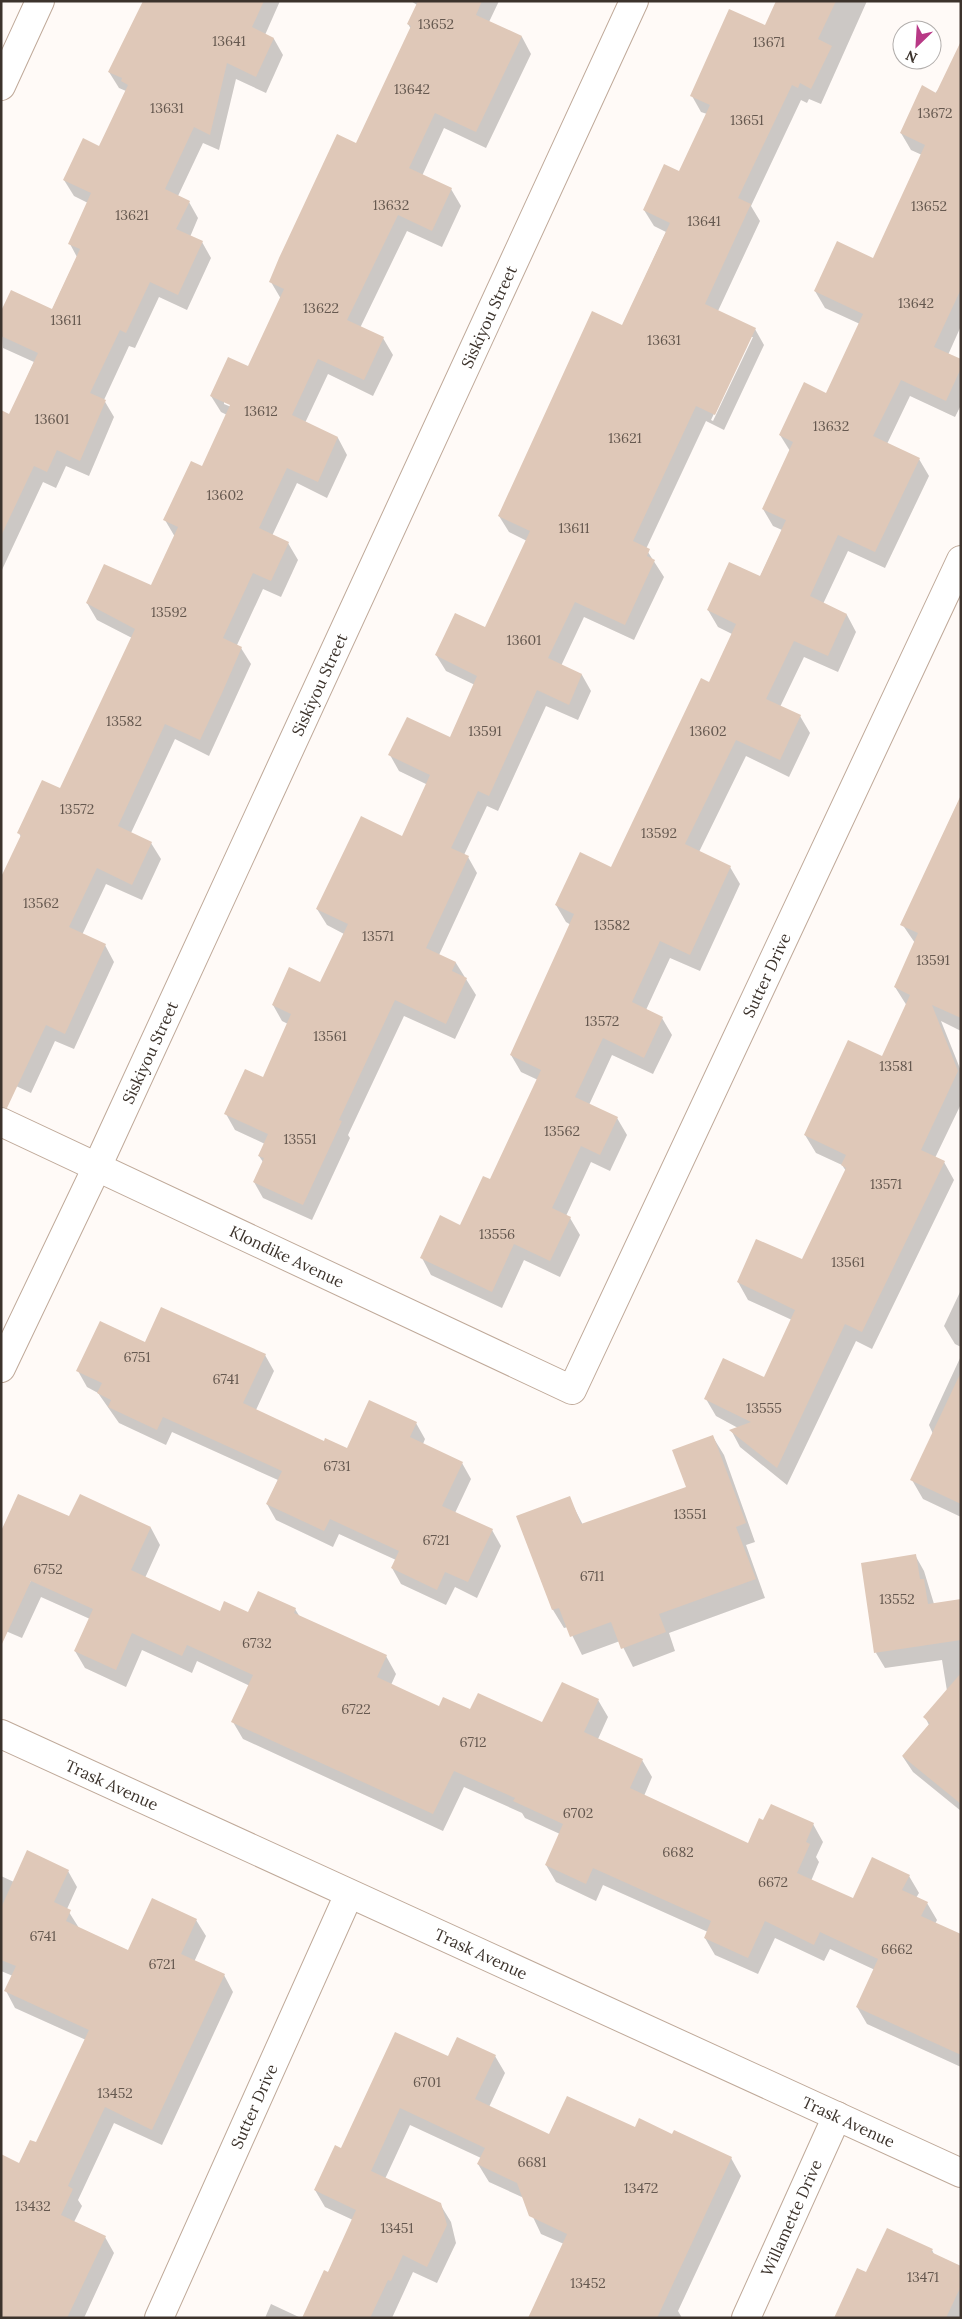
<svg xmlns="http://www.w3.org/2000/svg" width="962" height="2319" viewBox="0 0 962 2319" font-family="Lora,serif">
<rect width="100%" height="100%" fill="#fffaf7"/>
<g fill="#0003" fill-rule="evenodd">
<path d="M145,1H280L265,35L274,39L283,55L266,93L236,79L219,150L203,143L178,196L189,202L198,218L190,237L202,242L211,258L187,310L159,297L135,348L129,346L104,400L114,417L89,476L66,466L56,488L43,482L1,572V411L10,415L34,362L3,348L1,314L52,310L77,257L70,244L88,203L74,196L64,180L100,147L126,91L119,88L109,72Z"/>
<path d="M411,1H499L489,22L522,37L531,54L486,148L444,128L422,176L451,189L461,206L442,247L407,231L360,328L383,338L393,355L373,396L328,374L305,423L338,438L347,455L327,498L297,483L272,536L288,543L298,560L281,597L263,589L237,645L241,648L251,664L209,756L175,739L131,833L151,843L161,859L142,900L106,884L82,935L105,945L114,962L74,1049L55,1041L31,1093L1,1079L21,837L19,833L60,790L132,638L97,620L87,603L152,586L175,537L165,520L203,468L227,415L221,412L211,396L249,368L281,299L271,282L357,145L411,29L408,24L417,5ZM224,401L237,407L236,409L224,404Z"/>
<path d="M777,1H867L821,104L809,99L807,103L801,100L751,206L760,221L718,311L755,329L764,345L724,430L706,421L646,549L664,577L634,640L584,617L561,666L582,675L591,691L578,720L546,706L498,811L487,806L464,855L468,857L477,873L439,955L456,963L476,995L455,1039L404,1016L348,1135L350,1138L312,1220L263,1198L254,1182L263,1162L259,1156L265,1144L235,1130L226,1114L263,1079L288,1024L282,1021L273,1005L321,984L344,934L327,925L317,909L403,837L428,785L399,771L390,755L451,739L475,685L446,671L436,655L486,629L527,541L509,532L499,516L622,327L666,232L654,226L644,210L680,172L707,114L701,112L692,96L765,27ZM750,337H753L713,421L711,420Z"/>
<path d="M961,63V326L948,355L961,361V405L955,417L910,396L887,444L919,459L929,476L885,568L848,551L823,604L847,615L856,632L838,672L804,657L780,707L800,716L810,733L789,777L746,756L699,852L730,867L740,884L700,971L670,958L646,1010L662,1018L672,1035L653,1074L612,1055L589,1105L617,1118L627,1135L610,1171L591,1162L566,1216L570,1218L580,1235L560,1277L524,1260L502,1308L431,1275L422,1258L461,1226L491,1181L538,1080L521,1072L511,1055L571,925L566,922L556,905L612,869L709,684L732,634L718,627L708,610L760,577L782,530L773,526L763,509L790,451L780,435L827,394L860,324L825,308L815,291L874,259L922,155L911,150L901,133Z"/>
<path d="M961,796V1031L941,1021L961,1071V1104L935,1158L944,1162L954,1180L872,1349L856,1341L787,1485L740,1447L731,1430L738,1428L716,1416L706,1399L765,1379L792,1320L748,1300L738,1282L802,1261L846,1171L842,1165L816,1153L805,1135L882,1058L907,1006L895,987L915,943L902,924Z"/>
<path d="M961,1290V1347L955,1344L944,1326Z"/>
<path d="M146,1344L265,1355L274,1371L256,1410L324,1442L348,1450L416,1423L425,1439L423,1444L462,1463L471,1479L455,1513L492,1530L501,1546L477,1598L455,1587L446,1605L401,1584L392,1568L396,1560L339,1534L333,1547L276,1520L267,1504L278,1480L172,1432L166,1445L119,1423L98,1393L87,1387L78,1371Z"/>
<path d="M961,1356V1517L923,1499L912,1480L933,1434L929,1425Z"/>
<path d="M713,1437L724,1455L755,1542L746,1545L765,1598L669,1633L675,1651L633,1667L620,1641L582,1655L568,1627L564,1628L553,1610L518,1517L569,1498L583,1525L687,1488Z"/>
<path d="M70,1518L151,1528L160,1545L145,1578L220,1612L249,1614L295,1609L300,1617L386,1656L396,1674L391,1685L439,1707L543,1724L598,1700L608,1717L598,1739L642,1760L652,1777L644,1796L748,1844L813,1824L823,1842L816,1857L819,1862L811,1881L853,1900L909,1876L919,1893L916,1898L927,1903L937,1920L935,1924L961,1935V2067L867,2024L857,2007L875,1970L830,1949L824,1961L775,1938L758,1974L715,1955L705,1938L708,1932L603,1885L596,1901L556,1882L546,1865L560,1834L525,1818L522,1813L464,1787L443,1831L243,1739L233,1722L250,1686L197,1661L192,1673L142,1650L126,1687L85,1668L75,1651L90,1619L41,1597L22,1638L1,1629Z"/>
<path d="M915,1555L924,1571L934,1604L961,1600V1811L913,1772L903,1757L929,1725L925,1717L947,1691L942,1660L885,1668L876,1653Z"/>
<path d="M68,1871L77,1887L67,1909L79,1928L129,1951L196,1920L206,1936L194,1962L224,1975L233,1992L162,2145L114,2123L78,2200L82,2206L74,2222L105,2237L114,2253L84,2318H1L20,2164L37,2144L86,2040L15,2008L6,1991L13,1976L1,1971V1876L14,1882Z"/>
<path d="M495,2056L505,2073L489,2107L550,2136L635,2128L672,2136L731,2158L741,2176L678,2311L682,2318H530L564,2244L541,2234L524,2198L489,2182L478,2164L481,2158L410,2125L385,2179L440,2204L451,2222L456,2243L437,2283L413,2272L392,2318H303L328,2273L353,2220L325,2207L315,2190L341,2149L449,2058Z"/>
<path d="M932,2250L935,2256L961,2268V2318H836L867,2274Z"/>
<path d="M271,2304L301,2318H265Z"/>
</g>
<g fill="#dfc8b8">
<path d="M143,1H264L252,27L274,38L256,77L227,63L210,135L194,127L165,189L190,201L176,229L203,241L178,295L150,282L126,333L120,330L90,393L106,400L80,461L57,450L47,472L34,466L1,536V410L9,414L38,353L1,336V311L11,290L52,309L80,249L68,244L91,193L63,180L83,138L99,146L128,85L121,81L122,78L108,72Z"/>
<path d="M418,1H482L476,15L522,36L476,132L435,113L409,168L452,188L432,231L398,215L347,320L384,337L364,380L318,359L292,415L338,437L318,482L287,468L259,528L289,542L271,581L253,573L223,638L242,647L222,693L200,740L165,724L118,826L152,842L132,885L97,868L69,927L106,944L65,1034L46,1025L7,1108L1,1107V877L21,835L17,833L42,780L60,788L135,629L86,603L104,564L151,585L178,527L163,520L191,461L202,466L230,405L210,396L228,357L248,366L284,289L269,282L279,258L337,134L356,143L411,26L407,24Z"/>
<path d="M776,1H836L818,39L832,46L811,89L800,83L798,88L792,85L738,198L751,204L705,304L756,328L715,415L696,406L633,541L650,549L647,556L655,560L625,625L575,602L548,658L582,674L569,705L537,690L489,796L478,791L451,848L469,856L426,948L456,962L452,971L467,978L446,1024L395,1000L339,1120L342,1121L303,1205L253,1182L264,1158L258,1156L268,1134L224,1114L245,1069L263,1077L291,1014L272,1005L289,967L320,982L348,924L316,909L361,816L402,836L430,775L388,755L407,717L450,737L477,676L435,655L455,613L485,627L530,531L498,516L592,311L622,325L670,223L643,210L664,164L679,171L710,105L690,96L729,9L765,25Z"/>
<path d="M961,41V289L934,347L961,359V368L946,401L901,380L873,436L920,458L875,552L838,535L810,596L847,614L828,656L794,641L766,699L801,715L780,760L736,740L685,844L731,866L690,955L660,941L632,1002L663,1017L644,1058L603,1038L575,1097L618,1117L600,1155L581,1146L552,1208L571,1217L550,1261L514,1244L492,1292L420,1258L440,1215L460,1225L483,1176L490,1179L541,1070L510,1055L574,914L555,905L580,852L611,867L701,678L709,682L736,624L707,610L729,562L760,576L786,520L762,509L793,442L779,435L804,382L826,393L863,314L814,291L837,241L873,258L925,145L900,133L922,85L936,93Z"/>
<path d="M961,795V1018L932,1005L958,1071L921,1150L945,1161L862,1332L845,1324L777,1468L729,1430L751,1422L704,1399L723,1358L764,1377L795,1310L737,1282L756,1239L802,1259L846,1168L841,1165L846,1155L804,1135L848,1040L882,1056L910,995L894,987L918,933L900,925Z"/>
<path d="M161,1307L266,1354L243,1403L324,1441L325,1438L347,1448L369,1400L417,1422L410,1437L463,1462L442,1506L493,1529L468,1582L445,1572L437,1590L391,1568L399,1551L330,1519L324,1531L266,1504L282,1471L163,1417L157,1430L108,1407L111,1400L97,1393L102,1383L76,1371L100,1321L145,1342Z"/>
<path d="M961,1372V1504L910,1480Z"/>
<path d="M713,1435L746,1523L736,1527L756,1579L659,1614L666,1632L621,1649L611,1622L570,1637L559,1608L552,1610L516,1516L570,1496L581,1524L686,1487L672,1450Z"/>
<path d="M18,1494L69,1516L80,1494L151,1527L131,1570L220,1611L224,1601L248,1612L258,1591L296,1608L294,1613L387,1655L377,1677L439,1706L443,1697L470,1709L478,1693L542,1722L562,1682L599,1699L584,1732L643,1759L630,1788L748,1843L759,1818L763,1820L771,1804L814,1823L806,1842L810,1844L797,1873L853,1898L872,1857L910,1875L902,1890L928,1902L921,1916L961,1934V2055L856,2007L878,1959L820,1932L814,1945L765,1921L748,1958L704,1938L711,1921L593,1868L586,1884L545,1865L563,1824L513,1801L515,1798L454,1771L433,1814L231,1722L253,1675L187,1645L182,1656L132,1633L116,1670L74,1651L93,1609L31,1581L1,1646V1531Z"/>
<path d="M916,1554L920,1579H924L928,1604L961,1599V1640L874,1653L861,1563Z"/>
<path d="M961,1673V1804L902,1756L930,1723L923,1717Z"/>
<path d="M27,1850L69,1870L54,1902L71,1910L66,1921L128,1950L152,1898L197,1919L181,1954L225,1974L152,2130L105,2107L68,2186L73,2189L61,2215L106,2236L67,2318H1V2154L19,2163L30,2140L36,2142L89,2030L4,1991L16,1966L1,1960V1908Z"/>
<path d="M395,2032L448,2056L457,2037L496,2055L475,2099L549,2134L567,2096L635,2127L639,2118L672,2134L674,2130L732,2157L657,2318H528L567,2234L529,2216L517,2183L477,2164L485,2148L400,2108L371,2171L441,2203L447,2225L427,2267L403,2255L391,2281L388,2280L370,2318H302L324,2270L328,2272L356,2210L314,2190L335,2145L341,2148Z"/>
<path d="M887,2228L933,2249L931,2252L961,2266V2286L946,2318H834L857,2268L866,2272Z"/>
</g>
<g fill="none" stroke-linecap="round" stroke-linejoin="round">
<g stroke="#bfa999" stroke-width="30">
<g id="minor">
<path d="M1,86L40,1"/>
<path id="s1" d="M1,1122L572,1390L961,560"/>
<path id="s2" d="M159,2318L349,1894"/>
<path id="s3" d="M746,2318L837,2116"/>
</g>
</g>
<g stroke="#bfa999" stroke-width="30">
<g id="tertiary">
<path id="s4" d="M1,1368L97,1167L634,1"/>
<path id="s5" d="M1,1734L961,2173"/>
</g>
</g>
<use href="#minor" stroke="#fff" stroke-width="28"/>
<use href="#tertiary" stroke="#fff" stroke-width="28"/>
</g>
<g text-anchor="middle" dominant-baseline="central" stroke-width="5" stroke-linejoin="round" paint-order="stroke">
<g font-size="14" fill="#65584f">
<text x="436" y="24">13652</text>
<text x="229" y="41">13641</text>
<text x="769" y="42">13671</text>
<text x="412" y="89">13642</text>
<text x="167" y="108">13631</text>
<text x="935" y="113">13672</text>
<text x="747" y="120">13651</text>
<text x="391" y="205">13632</text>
<text x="929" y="206">13652</text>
<text x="132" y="215">13621</text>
<text x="704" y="221">13641</text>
<text x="916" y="303">13642</text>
<text x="321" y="308">13622</text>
<text x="66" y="320">13611</text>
<text x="664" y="340">13631</text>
<text x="261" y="411">13612</text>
<text x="52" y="419">13601</text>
<text x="831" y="426">13632</text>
<text x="625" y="438">13621</text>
<text x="225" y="495">13602</text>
<text x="574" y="528">13611</text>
<text x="169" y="612">13592</text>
<text x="524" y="640">13601</text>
<text x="124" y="721">13582</text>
<text x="485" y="731">13591</text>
<text x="708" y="731">13602</text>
<text x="77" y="809">13572</text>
<text x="659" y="833">13592</text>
<text x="41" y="903">13562</text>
<text x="612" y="925">13582</text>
<text x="378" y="936">13571</text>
<text x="933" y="960">13591</text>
<text x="602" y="1021">13572</text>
<text x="330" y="1036">13561</text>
<text x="896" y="1066">13581</text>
<text x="562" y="1131">13562</text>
<text x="300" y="1139">13551</text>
<text x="886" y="1184">13571</text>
<text x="497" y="1234">13556</text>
<text x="848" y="1262">13561</text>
<text x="137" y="1357">6751</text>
<text x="226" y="1379">6741</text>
<text x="764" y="1408">13555</text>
<text x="337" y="1466">6731</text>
<text x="690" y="1514">13551</text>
<text x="436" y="1540">6721</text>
<text x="48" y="1569">6752</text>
<text x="592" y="1576">6711</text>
<text x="897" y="1599">13552</text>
<text x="257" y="1643">6732</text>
<text x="356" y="1709">6722</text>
<text x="473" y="1742">6712</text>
<text x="578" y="1813">6702</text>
<text x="678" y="1852">6682</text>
<text x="773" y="1882">6672</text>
<text x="43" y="1936">6741</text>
<text x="897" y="1949">6662</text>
<text x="162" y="1964">6721</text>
<text x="427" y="2082">6701</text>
<text x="115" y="2093">13452</text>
<text x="532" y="2162">6681</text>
<text x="641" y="2188">13472</text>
<text x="33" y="2206">13432</text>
<text x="397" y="2228">13451</text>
<text x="923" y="2277">13471</text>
<text x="588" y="2283">13452</text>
</g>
<g font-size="16" fill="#3c332c" stroke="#fff">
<text stroke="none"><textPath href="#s4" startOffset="1159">Siskiyou Street</textPath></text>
<text stroke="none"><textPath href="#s4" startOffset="754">Siskiyou Street</textPath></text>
<text stroke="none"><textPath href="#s1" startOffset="1089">Sutter Drive</textPath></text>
<text stroke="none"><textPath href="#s4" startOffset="349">Siskiyou Street</textPath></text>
<text stroke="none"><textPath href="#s1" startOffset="316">Klondike Avenue</textPath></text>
<text stroke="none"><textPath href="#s5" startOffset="122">Trask Avenue</textPath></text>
<text stroke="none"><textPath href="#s5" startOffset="528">Trask Avenue</textPath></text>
<text stroke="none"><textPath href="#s2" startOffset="232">Sutter Drive</textPath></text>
<text stroke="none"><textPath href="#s5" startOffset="932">Trask Avenue</textPath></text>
<text stroke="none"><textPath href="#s3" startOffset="110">Willamette Drive</textPath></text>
</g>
</g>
<rect width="962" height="2319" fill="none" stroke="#3c332c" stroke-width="5"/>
<g transform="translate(917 45) rotate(205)"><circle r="24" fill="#ffffff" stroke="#b1adab"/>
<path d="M0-4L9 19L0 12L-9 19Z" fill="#b83986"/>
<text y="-8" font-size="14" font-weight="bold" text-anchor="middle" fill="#3c332c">N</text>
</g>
</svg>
